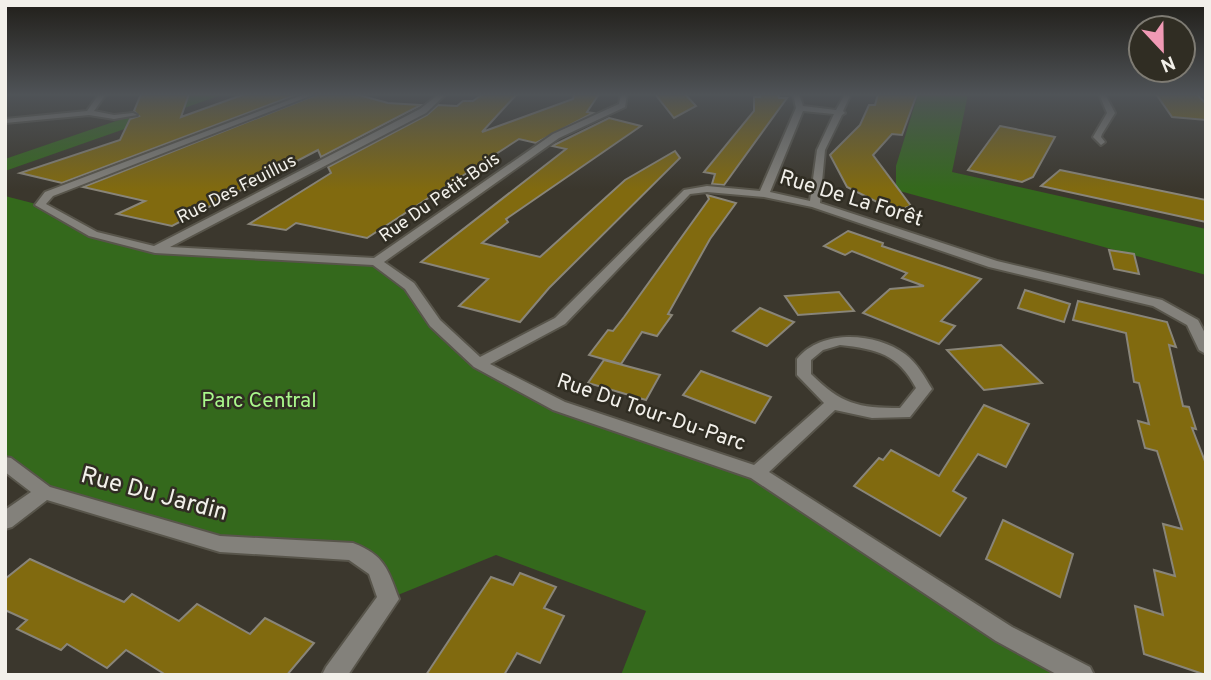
<svg xmlns="http://www.w3.org/2000/svg" width="1211" height="680" viewBox="0 0 1211 680" font-family="Overpass,sans-serif">
<rect width="100%" height="100%" fill="#3b372d"/>
<g fill="#34691c">
<path d="M195,94H224L5,171V159Z"/>
<path d="M918,94H968L952,172L1206,229V275L896,190V166Z"/>
<path d="M5,196L40,205L93,234L155,250L376,262L410,286L479,364L559,406L757,473L1082,675H621L646,611L496,555L388,599L353,552L220,544L44,492L5,463Z"/>
</g>
<g fill="#816a0f" stroke="#898579" stroke-width="2">
<path d="M141,94H189L181,117L245,94H298L62,183L20,173L120,140L130,119L139,116L134,111Z"/>
<path d="M318,94H355L388,103L421,105L321,157L318,150L172,226L117,214L145,201L83,187Z"/>
<path d="M483,94H517L482,132L573,99L574,94H599L587,112L593,113L536,143L519,139L367,238L296,223L286,230L249,224L331,173L328,167L427,115L438,105L457,106L463,101H473Z"/>
<path d="M655,94H685L696,106L674,118Z"/>
<path d="M759,94H778L779,98H787L724,185L712,184L715,174L704,172L754,111V97H760Z"/>
<path d="M878,94H917L902,135L892,134L873,155L911,206L895,211L847,187L830,155L860,125L869,105H875Z"/>
<path d="M1156,94H1197L1206,104V120L1172,117Z"/>
<path d="M609,118L641,126L506,219L508,222L482,243L540,257L625,180L675,151L680,158L549,288L520,322L459,306L488,279L421,262L566,149L552,146Z"/>
<path d="M1000,126L1055,137L1033,177L1022,182L968,170Z"/>
<path d="M1060,170L1206,200V222L1041,186Z"/>
<path d="M707,195L736,203L710,239L668,314L672,315L657,336L642,332L621,364L589,355L608,330L613,331L624,317L709,199Z"/>
<path d="M848,231L883,243L882,246L981,279L941,321L955,326L939,344L863,313L890,289L924,286L902,278L907,273L852,251L845,255L824,246Z"/>
<path d="M1109,250L1134,254L1139,274L1114,269Z"/>
<path d="M1025,290L1070,304L1064,322L1018,308Z"/>
<path d="M839,292L854,311L798,315L785,296Z"/>
<path d="M1078,301L1167,322L1176,347L1169,345L1183,406L1189,407L1196,429L1192,428L1206,464V675L1144,654L1135,606L1163,615L1154,570L1175,576L1163,524L1182,529L1157,451L1145,448L1138,421L1149,424L1139,383L1134,382L1126,333L1073,320Z"/>
<path d="M760,308L794,322L767,346L733,331Z"/>
<path d="M1001,345L1012,355L1042,383L984,390L947,350Z"/>
<path d="M604,360L660,375L646,400L588,383Z"/>
<path d="M701,371L771,397L755,423L683,395Z"/>
<path d="M984,405L1029,424L1006,467L978,454L953,491L966,498L940,536L854,486L879,458L883,460L891,450L939,476Z"/>
<path d="M1003,520L1073,554L1060,597L986,559Z"/>
<path d="M30,559L124,602L132,594L179,621L197,604L250,634L265,618L314,643L287,675H166L126,650L107,668L67,644L61,650L17,629L27,620L5,610V579Z"/>
<path d="M520,573L556,587L544,608L564,616L540,663L517,653L504,675H426L491,577L513,585Z"/>
</g>
<g fill="none" stroke-linecap="round" stroke-linejoin="round">
<g stroke="#58554b" stroke-width="4">
<g id="service">
<path d="M99,94H106L94,111L114,115L133,113L137,115L114,119L89,115L5,123V119L87,111Z"/>
<path d="M1099,94H1105L1115,113L1102,134L1101,137L1105,142L1101,145L1093,137L1107,113Z"/>
</g>
</g>
<g stroke="#58554b" stroke-width="4">
<g id="minor">
<path d="M305,94H315L53,196L46,204L97,232L154,246L420,109L439,94H446L426,113L170,247L374,258L553,134L619,104L621,94H627L625,107L559,138L384,262L414,283L440,320L480,357L555,318L684,190L707,186L760,191L796,108L793,94H799L803,106L836,110L845,94H851L843,111L845,113L842,115L825,150L820,203L997,261L1162,300L1198,320L1206,335V354L1199,350L1187,325L1153,306L989,267L812,207L764,197L707,192L690,194L565,324L490,364L565,402L754,465L824,403L797,375V359C821,329 875,332 905,354C917,363 924,376 932,389L910,417L872,418L835,410L769,472L1012,627L1090,667L1094,675H1058L996,641L751,478L553,410L474,367L430,326L405,289L373,265L155,253L89,236L35,205L45,192ZM803,111L834,114L817,150L810,201L770,192ZM840,345C877,349 898,354 916,388L900,408C858,408 841,404 811,374V360L823,350Z"/>
<path d="M5,457L11,458L50,487L220,536L353,543C385,555 388,570 399,599L348,675H322L326,667L377,597L369,574L349,560L220,552L47,500L12,527L5,529V510L31,492L5,472Z"/>
</g>
</g>
<use href="#service" fill="#83817b" fill-rule="evenodd"/>
<use href="#minor" fill="#83817b" fill-rule="evenodd"/>
</g>
<linearGradient id="sky" x2="0" y2="1"><stop stop-color="#201e19"/><stop offset="0.5" stop-color="#4f5357"/><stop offset="1" stop-color="#4f5357" stop-opacity="0"/></linearGradient>
<rect width="1211" height="189" fill="url(#sky)"/>
<g text-anchor="middle" dominant-baseline="central" stroke-width="5" stroke-linejoin="round" paint-order="stroke">
<g font-size="18" fill="#f2f0ea" stroke="#302d23">
<text transform="translate(237 190) rotate(-27)">Rue Des Feuillus</text>
<text transform="translate(440 198) rotate(-35)">Rue Du Petit-Bois</text>
</g>
<g font-size="21" fill="#f2f0ea" stroke="#302d23">
<text transform="translate(851 199) rotate(17)">Rue De La Forêt</text>
<text transform="translate(651 413) rotate(19)">Rue Du Tour-Du-Parc</text>
</g>
<g font-size="21" fill="#a9f78b" stroke="#302d23">
<text x="259" y="401">Parc Central</text>
</g>
<g font-size="24" fill="#f2f0ea" stroke="#302d23">
<text transform="translate(154 495) rotate(15)">Rue Du Jardin</text>
</g>
</g>
<rect width="1211" height="680" fill="none" stroke="#f2f0ea" stroke-width="14"/>
<g transform="translate(1162 49) rotate(158)"><circle r="33" fill="#302d23" stroke="#7e7b73" stroke-width="2"/>
<path d="M0-5L12 26L0 18L-12 26Z" fill="#f09ab5"/>
<text y="-10" font-size="19" font-weight="bold" text-anchor="middle" fill="#f2f0ea">N</text>
</g>
</svg>
